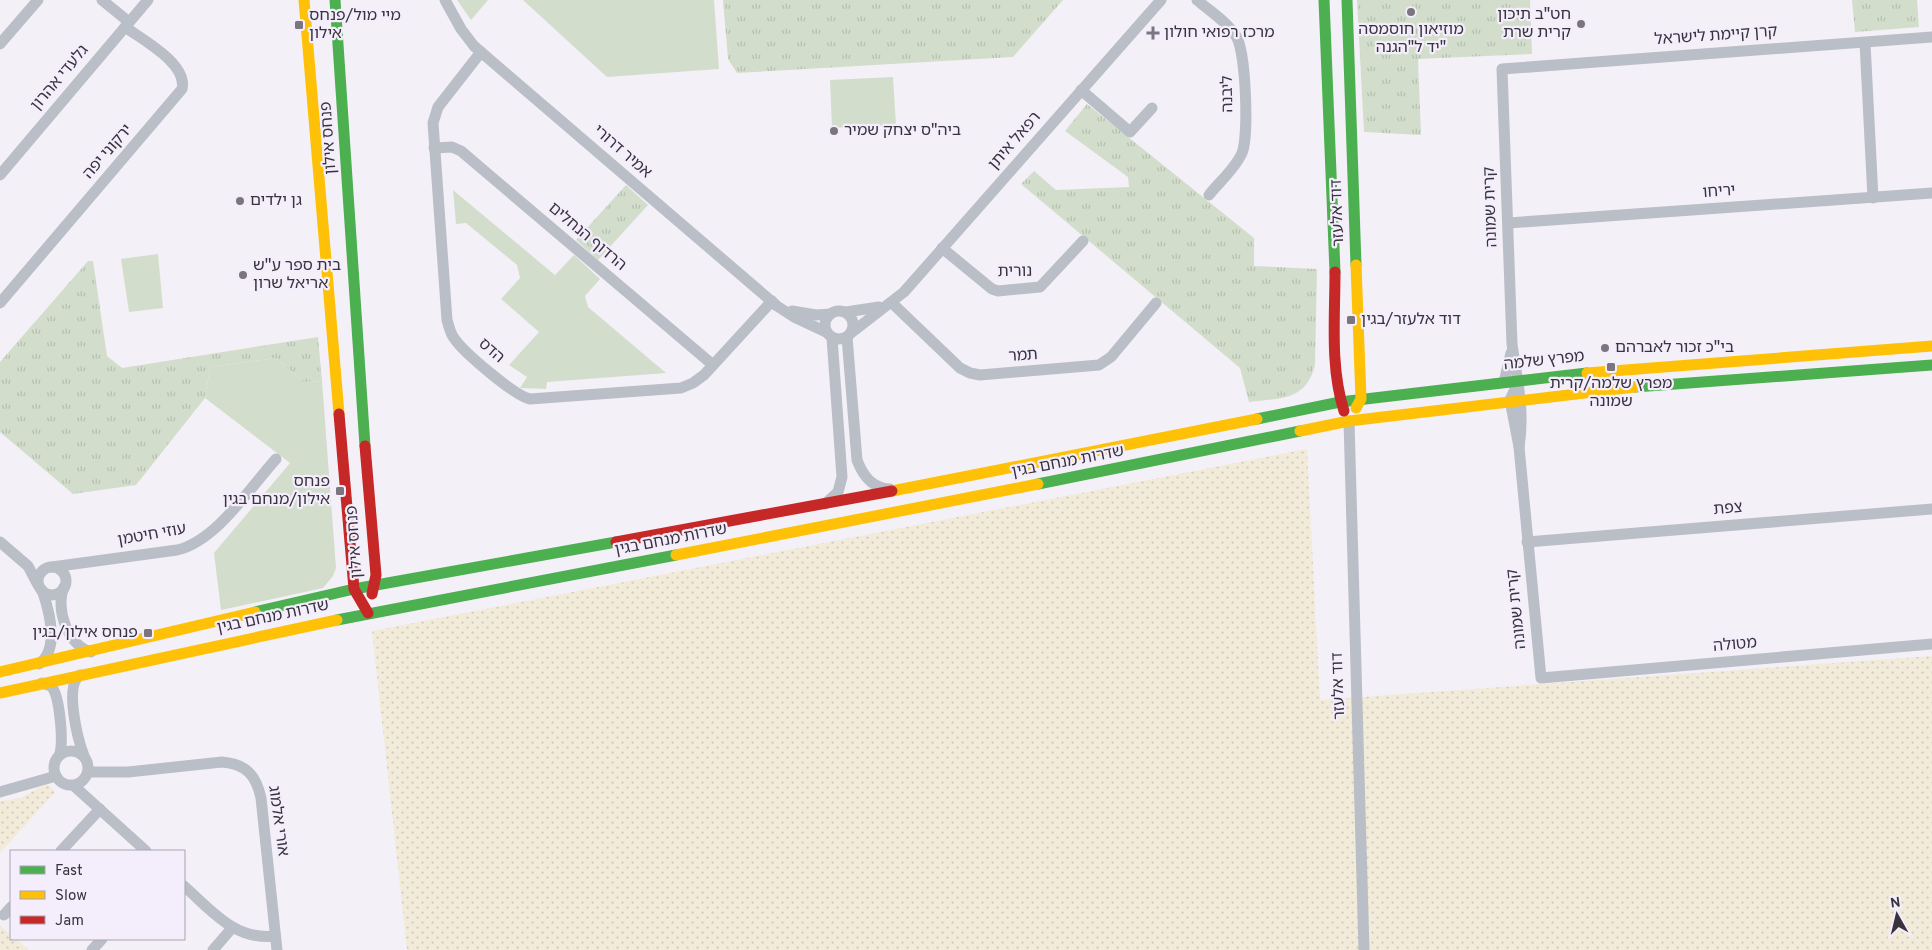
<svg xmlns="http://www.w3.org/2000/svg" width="1932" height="950" viewBox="0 0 1932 950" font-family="Overpass,'Noto Sans Hebrew',sans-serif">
<defs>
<pattern id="sand-dots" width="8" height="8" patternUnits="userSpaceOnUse" patternTransform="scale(1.25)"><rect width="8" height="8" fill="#f2ebda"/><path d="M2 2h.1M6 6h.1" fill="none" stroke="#d0cabc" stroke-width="1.8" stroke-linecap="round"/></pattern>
<pattern id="park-tufts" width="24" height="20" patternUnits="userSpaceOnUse" patternTransform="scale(1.25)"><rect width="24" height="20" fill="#d2decb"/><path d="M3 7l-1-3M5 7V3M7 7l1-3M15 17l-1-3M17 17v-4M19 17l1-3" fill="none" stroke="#b5bfaf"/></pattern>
</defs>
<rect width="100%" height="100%" fill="#f4f0f8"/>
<g fill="#d2decb">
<path d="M457,0H488L471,20Z"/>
<path d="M523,0H714L719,69L607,77Z"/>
<path d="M893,77L896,125L832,128L830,80Z"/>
<path d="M453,190L555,275L574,255L600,279L585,296L588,307L666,373L547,382L546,389L520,388L527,377L509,365L539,332L501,299L520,278L517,265L466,223L456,224Z"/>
<path d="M158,254L163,308L129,312L121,259Z"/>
<path d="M276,358L304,382L322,381L336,568L333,576L323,588L221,610L214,553L290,463L205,398L210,367Z"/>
</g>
<g fill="url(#sand-dots)">
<path d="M1307,449L1320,700L1932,656V950H407L372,631Z"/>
<path d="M47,784L55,792L0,853V801L20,798Z"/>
<path d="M0,925L11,935V939H16L29,950H0Z"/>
</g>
<g fill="url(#park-tufts)">
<path d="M723,0H1063L1013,57L737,73L728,59Z"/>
<path d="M1357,0H1530L1532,54L1418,59L1421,135L1364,132Z"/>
<path d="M1852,0H1917L1919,27L1855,32Z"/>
<path d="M1087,104L1254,238V266L1317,269L1315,365C1306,401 1281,398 1249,402L1240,368L1021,184L1034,171L1056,190L1129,187L1128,177L1065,131Z"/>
<path d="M626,185L648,205L598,260L576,240Z"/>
<path d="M88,261H93L107,356L122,368L318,337L322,381L304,382L276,358L210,367L205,398L136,485L73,494L0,432V362Z"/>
</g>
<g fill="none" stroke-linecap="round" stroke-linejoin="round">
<g stroke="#babfc7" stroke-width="11">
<path d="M102,0L129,22"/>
<path d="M445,0L461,29L474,46L777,306L794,317L826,332"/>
<path d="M1197,0C1210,11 1227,22 1236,36C1246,51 1249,136 1242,153C1235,169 1219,182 1209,195"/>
<path d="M1865,43L1873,198"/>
<path d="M0,44L38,0"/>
<path d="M481,52L438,107L433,123L447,320C449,326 450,333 454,338C463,352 515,396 530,399L681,388L693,383L704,375L772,301"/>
<path d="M1081,90L1130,132L1152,108"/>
<path d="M434,148L452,147L461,151L713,365"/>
<path d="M0,175L148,0"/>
<path d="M1508,223L1932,193"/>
<path d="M942,248L992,289L998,291L1040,287L1083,241"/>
<path d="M0,303L182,89C188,64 143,40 125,27"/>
<path d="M892,303L960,368L970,373L980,375L1099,365L1111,357L1156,303"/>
<circle cx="839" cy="325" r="14"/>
<path d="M792,311L816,315L831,314"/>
<path d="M846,312L879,307"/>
<path d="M851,333L904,292L1161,0"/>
<path d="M847,337L857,460C863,476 872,488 890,489"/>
<path d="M1519,380L1510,400L1519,447L1541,678L1932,644"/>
<path d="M1504,382L1511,353"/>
<path d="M1349,421L1364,950"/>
<path d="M1519,447C1525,411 1517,379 1512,344L1502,69L1932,37"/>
<path d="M825,504L838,492L842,477L832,338"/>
<path d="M0,542L28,566L38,585"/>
<path d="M1527,542L1932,509"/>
<path d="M52,567L177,550C216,541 249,489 276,459"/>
<circle cx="52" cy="581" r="14"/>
<path d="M64,587C55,608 67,645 91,652"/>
<path d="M39,664C60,649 49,610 42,590"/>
<path d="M80,675C64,686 78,740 84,756"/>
<path d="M42,683L51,686C60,695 64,744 59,756"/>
<circle cx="71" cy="768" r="17"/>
<path d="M89,772H128L222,762C246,764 256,775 261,798L277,950"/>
<path d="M74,786L146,851"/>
<path d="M0,792L56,776"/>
<path d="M61,851L100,809"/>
<path d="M184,886C211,910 235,941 275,936"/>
<path d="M4,915L11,907"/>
<path d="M92,950L102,939"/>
<path d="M213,950L232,928"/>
</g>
<g stroke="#4caf50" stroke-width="11">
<path d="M335,0L365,446"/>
<path d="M1324,0L1335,272"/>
<path d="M1347,0L1356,265"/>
<path d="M1635,387L1932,365"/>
<path d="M1257,419L1340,402L1587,373"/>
<path d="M1038,484L1300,431"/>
<path d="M255,612L354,589L616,542"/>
<path d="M337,620L676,555"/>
</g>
<g stroke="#ffc107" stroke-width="11">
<path d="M304,0L339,414"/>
<path d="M1587,373L1932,346"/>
<path d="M1356,408L1361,399L1356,265"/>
<path d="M1300,431L1349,421L1635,387"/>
<path d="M892,491L1257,419"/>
<path d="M676,555L1038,484"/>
<path d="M0,672L255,612"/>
<path d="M0,693L337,620"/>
</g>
<g stroke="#c62828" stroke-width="11">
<path d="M1335,272C1335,318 1330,367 1344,411"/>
<path d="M339,414L354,589L368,613"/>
<path d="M365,446L376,575L372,594"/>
<path d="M616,542L892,491"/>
</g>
</g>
<g fill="#7a757e" stroke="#f4edfc" stroke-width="2">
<circle cx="1411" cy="12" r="5"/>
<circle cx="1581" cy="24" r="5"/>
<rect x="294" y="20" width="10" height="10" rx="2.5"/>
<path d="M1150.5 25.5h5v5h5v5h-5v5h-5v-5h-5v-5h5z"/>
<circle cx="834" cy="131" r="5"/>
<circle cx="240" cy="201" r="5"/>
<circle cx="243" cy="275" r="5"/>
<rect x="1346" y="315" width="10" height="10" rx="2.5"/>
<circle cx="1605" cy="348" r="5"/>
<rect x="1606" y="362" width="10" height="10" rx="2.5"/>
<rect x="335" y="486" width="10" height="10" rx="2.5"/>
<rect x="143" y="628" width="10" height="10" rx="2.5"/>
</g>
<g text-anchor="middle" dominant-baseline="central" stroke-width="4.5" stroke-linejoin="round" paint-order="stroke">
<g font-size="16" fill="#38333d" stroke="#f4edfc" text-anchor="start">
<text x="1571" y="15" text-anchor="end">חט"ב תיכון<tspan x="1571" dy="18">קרית שרת</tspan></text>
<text x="309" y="16">מיי מול/פנחס<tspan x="309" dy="18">אילון</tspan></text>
<text x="1411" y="30" text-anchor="middle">מוזיאון חוסמסה<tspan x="1411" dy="18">יד ל"הגנה"</tspan></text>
<text x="1164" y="33">מרכז רפואי חולון</text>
<text x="844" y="131">ביה"ס יצחק שמיר</text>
<text x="250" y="201">גן ילדים</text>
<text x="253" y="266">בית ספר ע''ש<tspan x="253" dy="18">אריאל שרון</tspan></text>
<text x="1361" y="320">דוד אלעזר/בגין</text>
<text x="1615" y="348">בי"כ זכור לאברהם</text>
<text x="1611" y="384" text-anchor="middle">מפרץ שלמה/קרית<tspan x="1611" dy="18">שמונה</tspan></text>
<text x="330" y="482" text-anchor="end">פנחס<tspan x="330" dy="18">אילון/מנחם בגין</tspan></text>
<text x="138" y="633" text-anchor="end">פנחס אילון/בגין</text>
</g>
<g font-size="16" fill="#38333d" stroke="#f4edfc">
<text transform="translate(1716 36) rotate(-4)">קרן קיימת לישראל</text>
<text transform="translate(60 78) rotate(-50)">גלעדי אהרון</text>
<text transform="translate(1228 94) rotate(-91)">ליבנה</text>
<text transform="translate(329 138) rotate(-94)">פנחס אילון</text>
<text transform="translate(1015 141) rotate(-49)">רפאל איתן</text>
<text transform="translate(108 152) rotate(-49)">ירקוני יפה</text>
<text transform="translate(622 152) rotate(41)">אמיר דרורי</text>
<text transform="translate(1719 192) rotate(-4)">יריחו</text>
<text transform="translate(1491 207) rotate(-92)">קרית שמונה</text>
<text transform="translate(1338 213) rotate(-92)">דוד אלעזר</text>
<text transform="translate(587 237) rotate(40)">הרדוף הנחלים</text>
<text transform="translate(1015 272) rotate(-1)">נורית</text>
<text transform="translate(491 351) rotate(41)">הדס</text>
<text transform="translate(1023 356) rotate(-4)">תמר</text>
<text transform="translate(1544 361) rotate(-6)">מפרץ שלמה</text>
<text transform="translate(1068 462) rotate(-11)">שדרות מנחם בגין</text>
<text transform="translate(1728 509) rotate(-5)">צפת</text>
<text transform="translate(152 535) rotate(-10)">עוזי חיטמן</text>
<text transform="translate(671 540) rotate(-11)">שדרות מנחם בגין</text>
<text transform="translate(355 542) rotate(-94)">פנחס אילון</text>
<text transform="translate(1517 609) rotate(-96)">קרית שמונה</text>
<text transform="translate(273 617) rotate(-12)">שדרות מנחם בגין</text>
<text transform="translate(1735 645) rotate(-5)">מטולה</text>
<text transform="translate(1339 686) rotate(-92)">דוד אלעזר</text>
<text transform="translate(278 821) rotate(82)">אורי אלמוג</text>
</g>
</g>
<rect x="10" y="850" width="175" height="90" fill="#f4edfc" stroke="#a9a3b0"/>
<rect x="20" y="866" width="25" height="8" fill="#4caf50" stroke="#a9a3b0"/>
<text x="55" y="875" font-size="15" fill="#38333d">Fast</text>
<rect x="20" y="891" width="25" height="8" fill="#ffc107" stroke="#a9a3b0"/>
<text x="55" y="900" font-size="15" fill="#38333d">Slow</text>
<rect x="20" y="916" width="25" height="8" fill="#c62828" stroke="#a9a3b0"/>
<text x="55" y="925" font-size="15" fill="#38333d">Jam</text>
<g transform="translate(1897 915) rotate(352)" stroke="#f4edfc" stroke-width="4" paint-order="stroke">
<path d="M0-4L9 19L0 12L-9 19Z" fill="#38333d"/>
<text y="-8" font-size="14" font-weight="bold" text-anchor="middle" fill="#38333d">N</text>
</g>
</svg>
